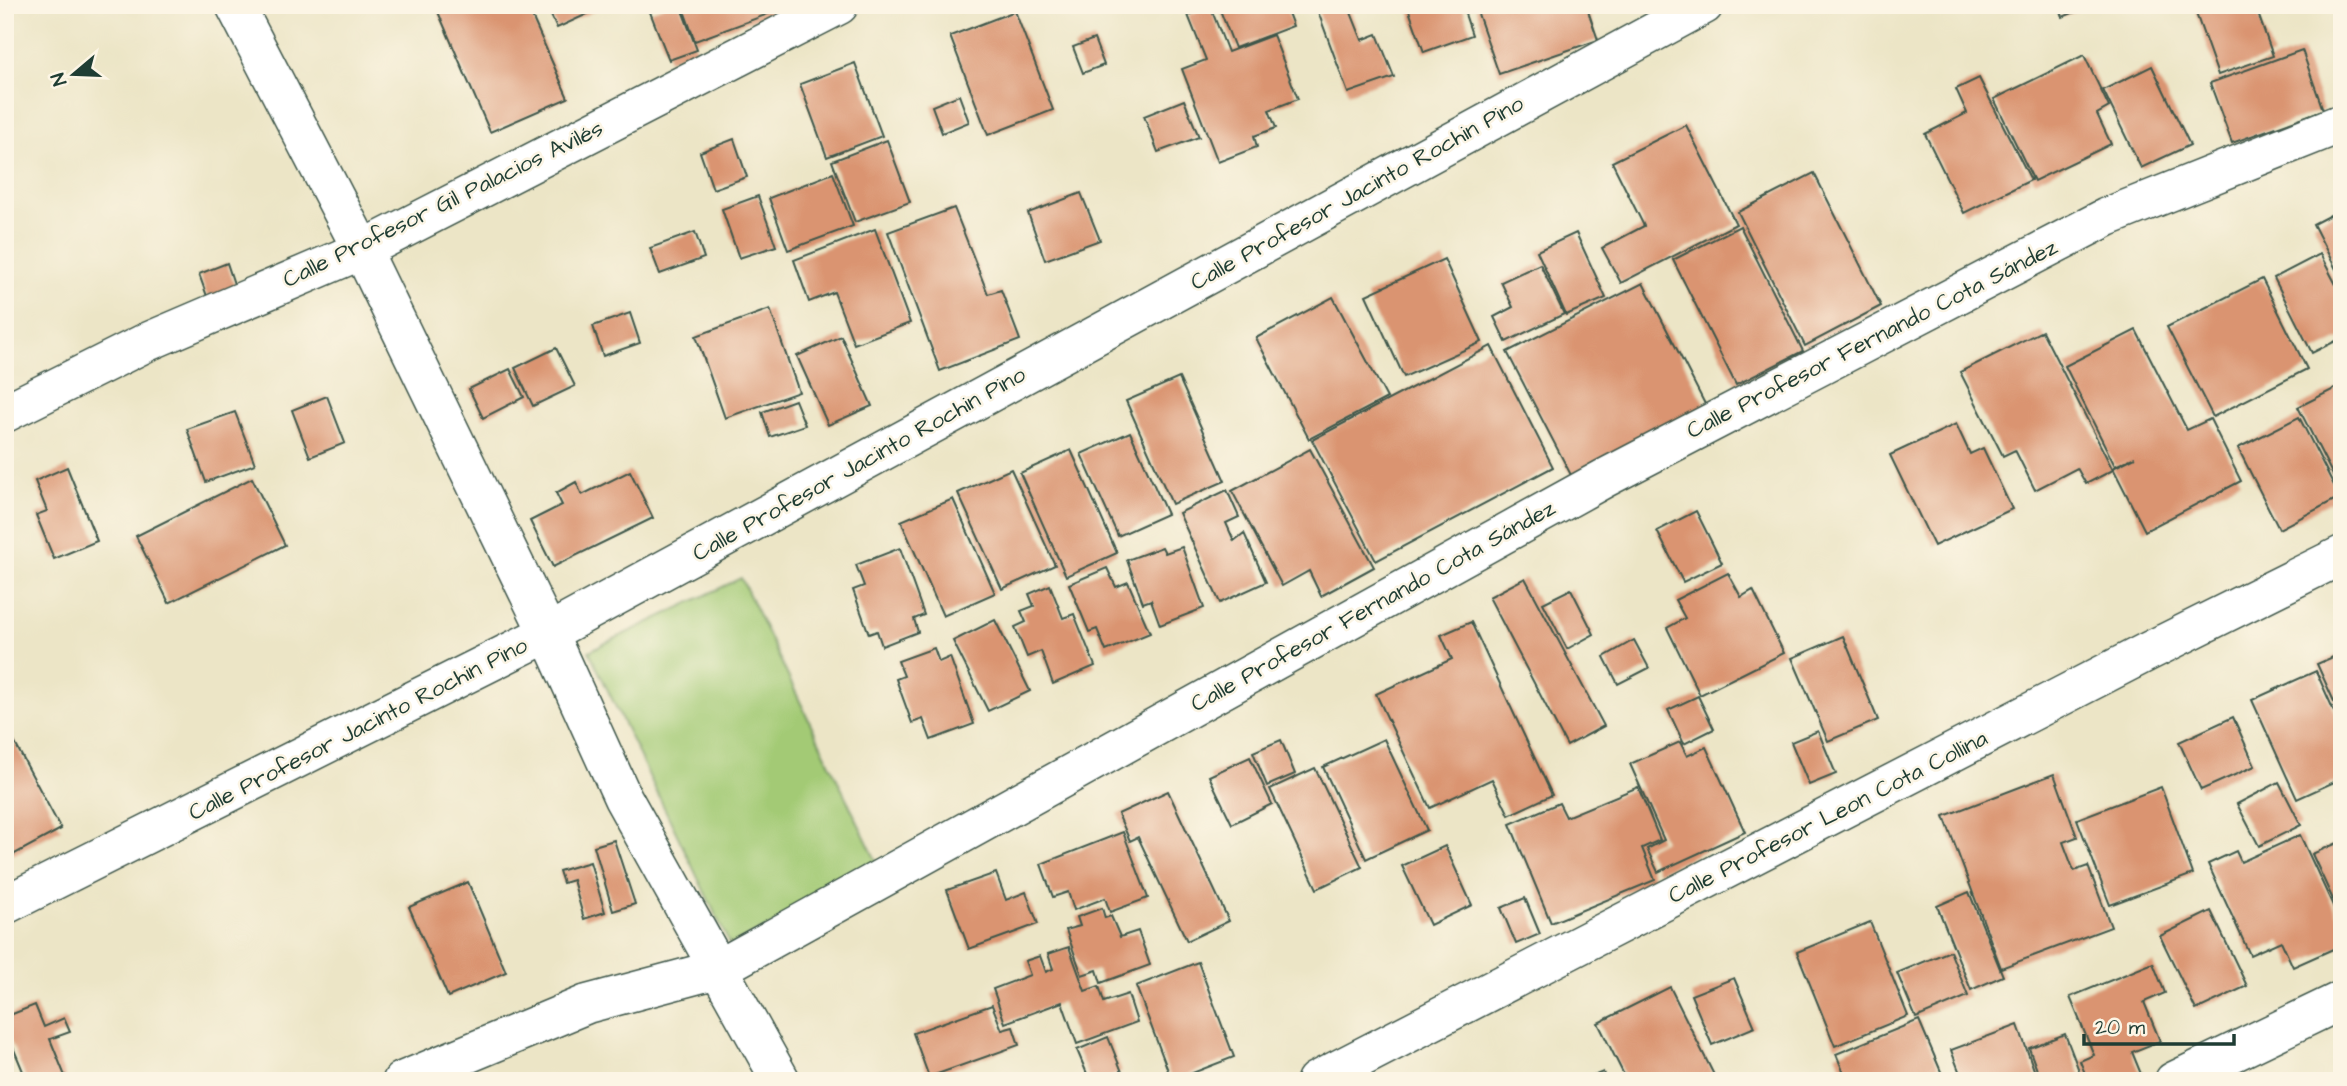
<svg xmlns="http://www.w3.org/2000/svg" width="2347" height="1086" viewBox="0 0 2347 1086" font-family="'Architects Daughter',sans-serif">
<rect width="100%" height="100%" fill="#fcf5e5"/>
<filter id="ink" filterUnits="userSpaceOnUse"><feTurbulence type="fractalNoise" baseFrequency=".0143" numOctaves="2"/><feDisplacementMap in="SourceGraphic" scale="14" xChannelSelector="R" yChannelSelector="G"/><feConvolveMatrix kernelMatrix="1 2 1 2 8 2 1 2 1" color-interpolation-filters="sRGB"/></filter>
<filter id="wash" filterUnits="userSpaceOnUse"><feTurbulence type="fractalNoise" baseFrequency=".00686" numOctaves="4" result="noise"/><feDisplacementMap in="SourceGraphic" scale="28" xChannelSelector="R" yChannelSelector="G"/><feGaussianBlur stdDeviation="1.57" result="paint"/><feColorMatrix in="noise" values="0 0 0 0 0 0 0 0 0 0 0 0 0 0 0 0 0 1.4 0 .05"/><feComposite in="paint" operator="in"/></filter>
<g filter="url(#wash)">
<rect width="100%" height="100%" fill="#ece5c6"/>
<path fill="#a3ca75" stroke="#618454" stroke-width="2" d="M741,578L882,873L730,945L589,651Z"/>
<g id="blocks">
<g fill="#da9471">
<path d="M435,5H527L568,98L490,132Z"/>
<path d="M546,5H607L557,28Z"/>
<path d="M667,5H680L697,50L669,60L650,12Z"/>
<path d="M682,5H783L784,8L695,41Z"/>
<path d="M1218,5H1285L1293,26L1235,48Z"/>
<path d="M1327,5H1348L1362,40L1377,34L1394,77L1348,93L1317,9Z"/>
<path d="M1407,5H1462L1472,35L1424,52Z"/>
<path d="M1484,5H1586L1598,40L1499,74L1476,8Z"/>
<path d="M2059,5H2092L2063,17Z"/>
<path d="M2193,5H2255L2273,56L2218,75Z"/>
<path d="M1210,6L1228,52L1273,35L1298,99L1269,110L1276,128L1254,136L1257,147L1218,162L1182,69L1206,60L1188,15Z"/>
<path d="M1015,11L1053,110L988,135L950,36Z"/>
<path d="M1094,39L1104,65L1083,73L1073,47Z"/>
<path d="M2302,50L2323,110L2232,143L2210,83Z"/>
<path d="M2084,55L2109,107L2097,114L2111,144L2034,181L1994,99Z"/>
<path d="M855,63L882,136L827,157L800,84Z"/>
<path d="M2152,66L2190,145L2141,168L2103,90Z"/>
<path d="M1979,78L2031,180L1964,213L1925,134L1967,113L1956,89Z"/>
<path d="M959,95L969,122L942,133L932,106Z"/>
<path d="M1184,100L1199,137L1158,152L1144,116Z"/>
<path d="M1686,125L1736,224L1621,283L1602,248L1644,226L1612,162Z"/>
<path d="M734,139L747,177L713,189L700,152Z"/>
<path d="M887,140L910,202L855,222L832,161Z"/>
<path d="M833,173L853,226L788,250L769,198Z"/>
<path d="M1814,173L1881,306L1805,346L1738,212Z"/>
<path d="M1081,193L1100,240L1045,260L1028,213Z"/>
<path d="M758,196L776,246L739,258L722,209Z"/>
<path d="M954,208L988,294L1001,290L1020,340L940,371L888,232Z"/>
<path d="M2342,209V281L2313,224Z"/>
<path d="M1740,226L1803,351L1736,385L1673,260Z"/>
<path d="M875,229L910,323L854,344L834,292L809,302L794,260Z"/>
<path d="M695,232L704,258L660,274L650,248Z"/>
<path d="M1576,233L1606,298L1566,315L1537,251Z"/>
<path d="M2320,254L2342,296V338L2312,353L2274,278Z"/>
<path d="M1444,259L1482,342L1404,377L1366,295Z"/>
<path d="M227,263L236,290L208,299L199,274Z"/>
<path d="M1540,264L1564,314L1506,342L1494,317L1513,307L1501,282Z"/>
<path d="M2262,279L2307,369L2213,417L2167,327Z"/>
<path d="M1643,283L1707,408L1572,477L1507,352Z"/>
<path d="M1333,297L1387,398L1309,439L1256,338Z"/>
<path d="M770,309L799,392L725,418L696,336Z"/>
<path d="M630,313L640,343L603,356L593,326Z"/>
<path d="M2136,330L2187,430L2210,419L2241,481L2145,531L2113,468L2135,457L2115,466L2065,366Z"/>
<path d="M2042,331L2113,470L2086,484L2077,468L2035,490L2015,450L2003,456L1960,372Z"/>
<path d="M841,336L872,406L828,425L797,356Z"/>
<path d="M1491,346L1553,467L1376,561L1312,440Z"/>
<path d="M556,348L575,386L533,406L515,368Z"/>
<path d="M510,369L524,397L483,418L469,389Z"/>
<path d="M1179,378L1225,481L1172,504L1126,401Z"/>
<path d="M2342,385V493L2298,407Z"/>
<path d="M327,396L345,443L310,457L292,410Z"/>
<path d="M795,400L805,425L770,437L762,412Z"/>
<path d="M235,412L255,464L206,482L187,429Z"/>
<path d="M2299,417L2340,497L2279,529L2238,448Z"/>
<path d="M1956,424L1970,454L1983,448L2012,509L1934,546L1890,455Z"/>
<path d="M1130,432L1167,514L1118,536L1081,454Z"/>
<path d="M1310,449L1374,567L1321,596L1309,571L1282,586L1232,491Z"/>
<path d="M1071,450L1117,553L1066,576L1020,473Z"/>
<path d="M67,467L97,541L54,559L36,515L47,511L35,481Z"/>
<path d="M1011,469L1055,565L1002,589L958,493Z"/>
<path d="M630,471L653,518L553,567L530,521L562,505L556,493L576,482L582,495Z"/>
<path d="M252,478L285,545L169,603L136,536Z"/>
<path d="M1227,490L1239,517L1226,523L1234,541L1244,533L1266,582L1220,603L1179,513Z"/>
<path d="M953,499L995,593L943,616L901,521Z"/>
<path d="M1696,511L1722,563L1683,582L1657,531Z"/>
<path d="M1162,547L1165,553L1182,547L1204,608L1160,625L1151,600L1143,603L1127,560Z"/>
<path d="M900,548L924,615L914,619L918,632L882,646L877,631L869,634L853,590L864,586L856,565Z"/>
<path d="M1107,568L1116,587L1128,582L1150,633L1106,651L1097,629L1089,632L1069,584Z"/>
<path d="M1728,573L1741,597L1753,590L1784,653L1700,695L1667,628L1685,618L1675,600Z"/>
<path d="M1525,578L1604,726L1567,746L1489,597Z"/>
<path d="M1050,585L1063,618L1074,614L1095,666L1053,684L1041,651L1027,657L1015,627L1026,622L1021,611L1034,606L1029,594Z"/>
<path d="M1571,589L1594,634L1567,649L1543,603Z"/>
<path d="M995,620L1030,691L988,711L953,641Z"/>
<path d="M1471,622L1552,795L1509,815L1492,779L1430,808L1376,694L1452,659L1441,635Z"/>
<path d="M1843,636L1878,720L1828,741L1792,658Z"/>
<path d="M1634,640L1649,668L1618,684L1604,657Z"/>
<path d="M934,648L939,662L950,657L974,724L931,740L923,719L912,723L896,679L904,676L898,661Z"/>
<path d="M2342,653V719L2317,664Z"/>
<path d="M2316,671L2342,729V800L2334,782L2297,799L2252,700Z"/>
<path d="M1698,696L1714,729L1684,744L1668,710Z"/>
<path d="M2233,717L2255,766L2201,790L2179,742Z"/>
<path d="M1818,731L1836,774L1809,785L1791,742Z"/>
<path d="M10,734L61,829L13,855L5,840V737Z"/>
<path d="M1384,739L1427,830L1366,859L1323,767Z"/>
<path d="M1281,740L1295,774L1267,786L1253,752Z"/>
<path d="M1680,742L1687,756L1706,747L1745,832L1658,872L1647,849L1664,840L1630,764Z"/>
<path d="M1250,757L1272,804L1232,824L1209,776Z"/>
<path d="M1315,768L1362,867L1317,889L1270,789Z"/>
<path d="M2054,774L2077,837L2063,842L2074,871L2088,866L2111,927L2001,968L1944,816Z"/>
<path d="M2279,782L2301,825L2259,846L2237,804Z"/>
<path d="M1638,787L1660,840L1642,848L1655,880L1551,923L1510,824L1559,803L1566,817Z"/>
<path d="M2161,787L2193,874L2110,905L2077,819Z"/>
<path d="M1168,791L1229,921L1187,941L1138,837L1130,841L1118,814Z"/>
<path d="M1123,832L1148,898L1110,912L1105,898L1074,910L1068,892L1053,897L1041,864Z"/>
<path d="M2300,835L2342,925V945L2293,967L2281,941L2250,955L2208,864L2236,851L2241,862Z"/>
<path d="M614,840L635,904L613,911L594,846Z"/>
<path d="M2342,841V919L2312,854Z"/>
<path d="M1445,846L1472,905L1430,925L1402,866Z"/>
<path d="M590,862L605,912L584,919L573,880L563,883L559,871Z"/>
<path d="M996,873L1006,900L1026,892L1038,924L969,949L947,890Z"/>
<path d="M468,882L506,972L448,997L409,907Z"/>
<path d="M1969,892L2003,976L1971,990L1937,906Z"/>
<path d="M1525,898L1540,934L1516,944L1501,908Z"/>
<path d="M1102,908L1105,918L1111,916L1120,937L1138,931L1150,965L1101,983L1097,970L1082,975L1066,930L1080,926L1077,917Z"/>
<path d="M2211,911L2247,986L2196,1010L2160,936Z"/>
<path d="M1870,922L1908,1016L1835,1046L1797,952Z"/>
<path d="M1069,947L1085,991L1099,986L1104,1002L1128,994L1137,1022L1077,1044L1062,1002L1005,1023L993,989L1030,975L1025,961L1040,956L1046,972L1053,969L1048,954Z"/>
<path d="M1950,951L1968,996L1916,1018L1897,973Z"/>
<path d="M1198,962L1234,1057L1172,1081L1136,986Z"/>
<path d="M2153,963L2165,993L2144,1002L2160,1041L2132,1052L2141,1074L2126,1081H2088L2080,1061L2094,1055L2070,997Z"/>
<path d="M1734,978L1755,1027L1712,1045L1691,995Z"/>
<path d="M1670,987L1714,1075L1702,1081H1627L1598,1023Z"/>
<path d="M35,1005L44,1027L64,1018L70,1032L50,1039L67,1081H27L5,1028V1017Z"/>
<path d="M992,1005L1002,1030L1013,1027L1019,1045L929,1077L913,1033Z"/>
<path d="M1919,1020L1945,1081H1847L1836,1054Z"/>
<path d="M2018,1025L2038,1081H1963L1951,1050Z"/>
<path d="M2065,1034L2081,1076L2068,1081H2041L2029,1048Z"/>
<path d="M1108,1037L1122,1072L1101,1081H1090L1077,1050Z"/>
<path d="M1603,1072L1606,1081H1581Z"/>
</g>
</g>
</g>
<g filter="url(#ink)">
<use href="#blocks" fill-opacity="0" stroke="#3e564a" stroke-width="2"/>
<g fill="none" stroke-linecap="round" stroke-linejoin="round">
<g stroke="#3e564a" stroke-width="41">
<g id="minor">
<path d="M235,5L362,250L548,633L623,798L781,1081"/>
<path d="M5,413L147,342L362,250L839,5"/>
<path d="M5,905L548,633L1704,5"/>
<path d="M402,1081L587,1004L718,969L1605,478L2107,217L2342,123"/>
<path d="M1316,1081L2147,652L2342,555"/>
<path d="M2174,1081L2342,1000"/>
</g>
</g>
<use href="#minor" stroke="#fff" stroke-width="38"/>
</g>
</g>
<g text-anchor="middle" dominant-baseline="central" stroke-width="5" stroke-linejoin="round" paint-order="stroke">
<g font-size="23" fill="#1f3d34" stroke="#fcf5e5">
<text transform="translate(1357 193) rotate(-29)">Calle Profesor Jacinto Rochin Pino</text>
<text transform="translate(443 204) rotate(-26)">Calle Profesor Gil Palacios Avilés</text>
<text transform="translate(1872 339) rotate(-27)">Calle Profesor Fernando Cota Sández</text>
<text transform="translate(859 464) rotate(-29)">Calle Profesor Jacinto Rochin Pino</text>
<text transform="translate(1373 606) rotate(-29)">Calle Profesor Fernando Cota Sández</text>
<text transform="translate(358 729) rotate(-27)">Calle Profesor Jacinto Rochin Pino</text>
<text transform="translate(1828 817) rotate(-27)">Calle Profesor Leon Cota Collina</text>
</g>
</g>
<rect width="2347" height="1086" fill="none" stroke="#fcf5e5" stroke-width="28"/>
<g transform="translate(74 74) rotate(251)" stroke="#fcf5e5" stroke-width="5" paint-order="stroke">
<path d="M0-5L12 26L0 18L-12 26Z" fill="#1f3d34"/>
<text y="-10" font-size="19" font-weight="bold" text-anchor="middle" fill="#1f3d34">N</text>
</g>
<path d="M2084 1034v10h150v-10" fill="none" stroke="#1f3d34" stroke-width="3.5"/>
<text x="2095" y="1034" font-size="21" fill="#1f3d34" stroke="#fcf5e5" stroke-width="5" paint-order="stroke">20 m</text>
</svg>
